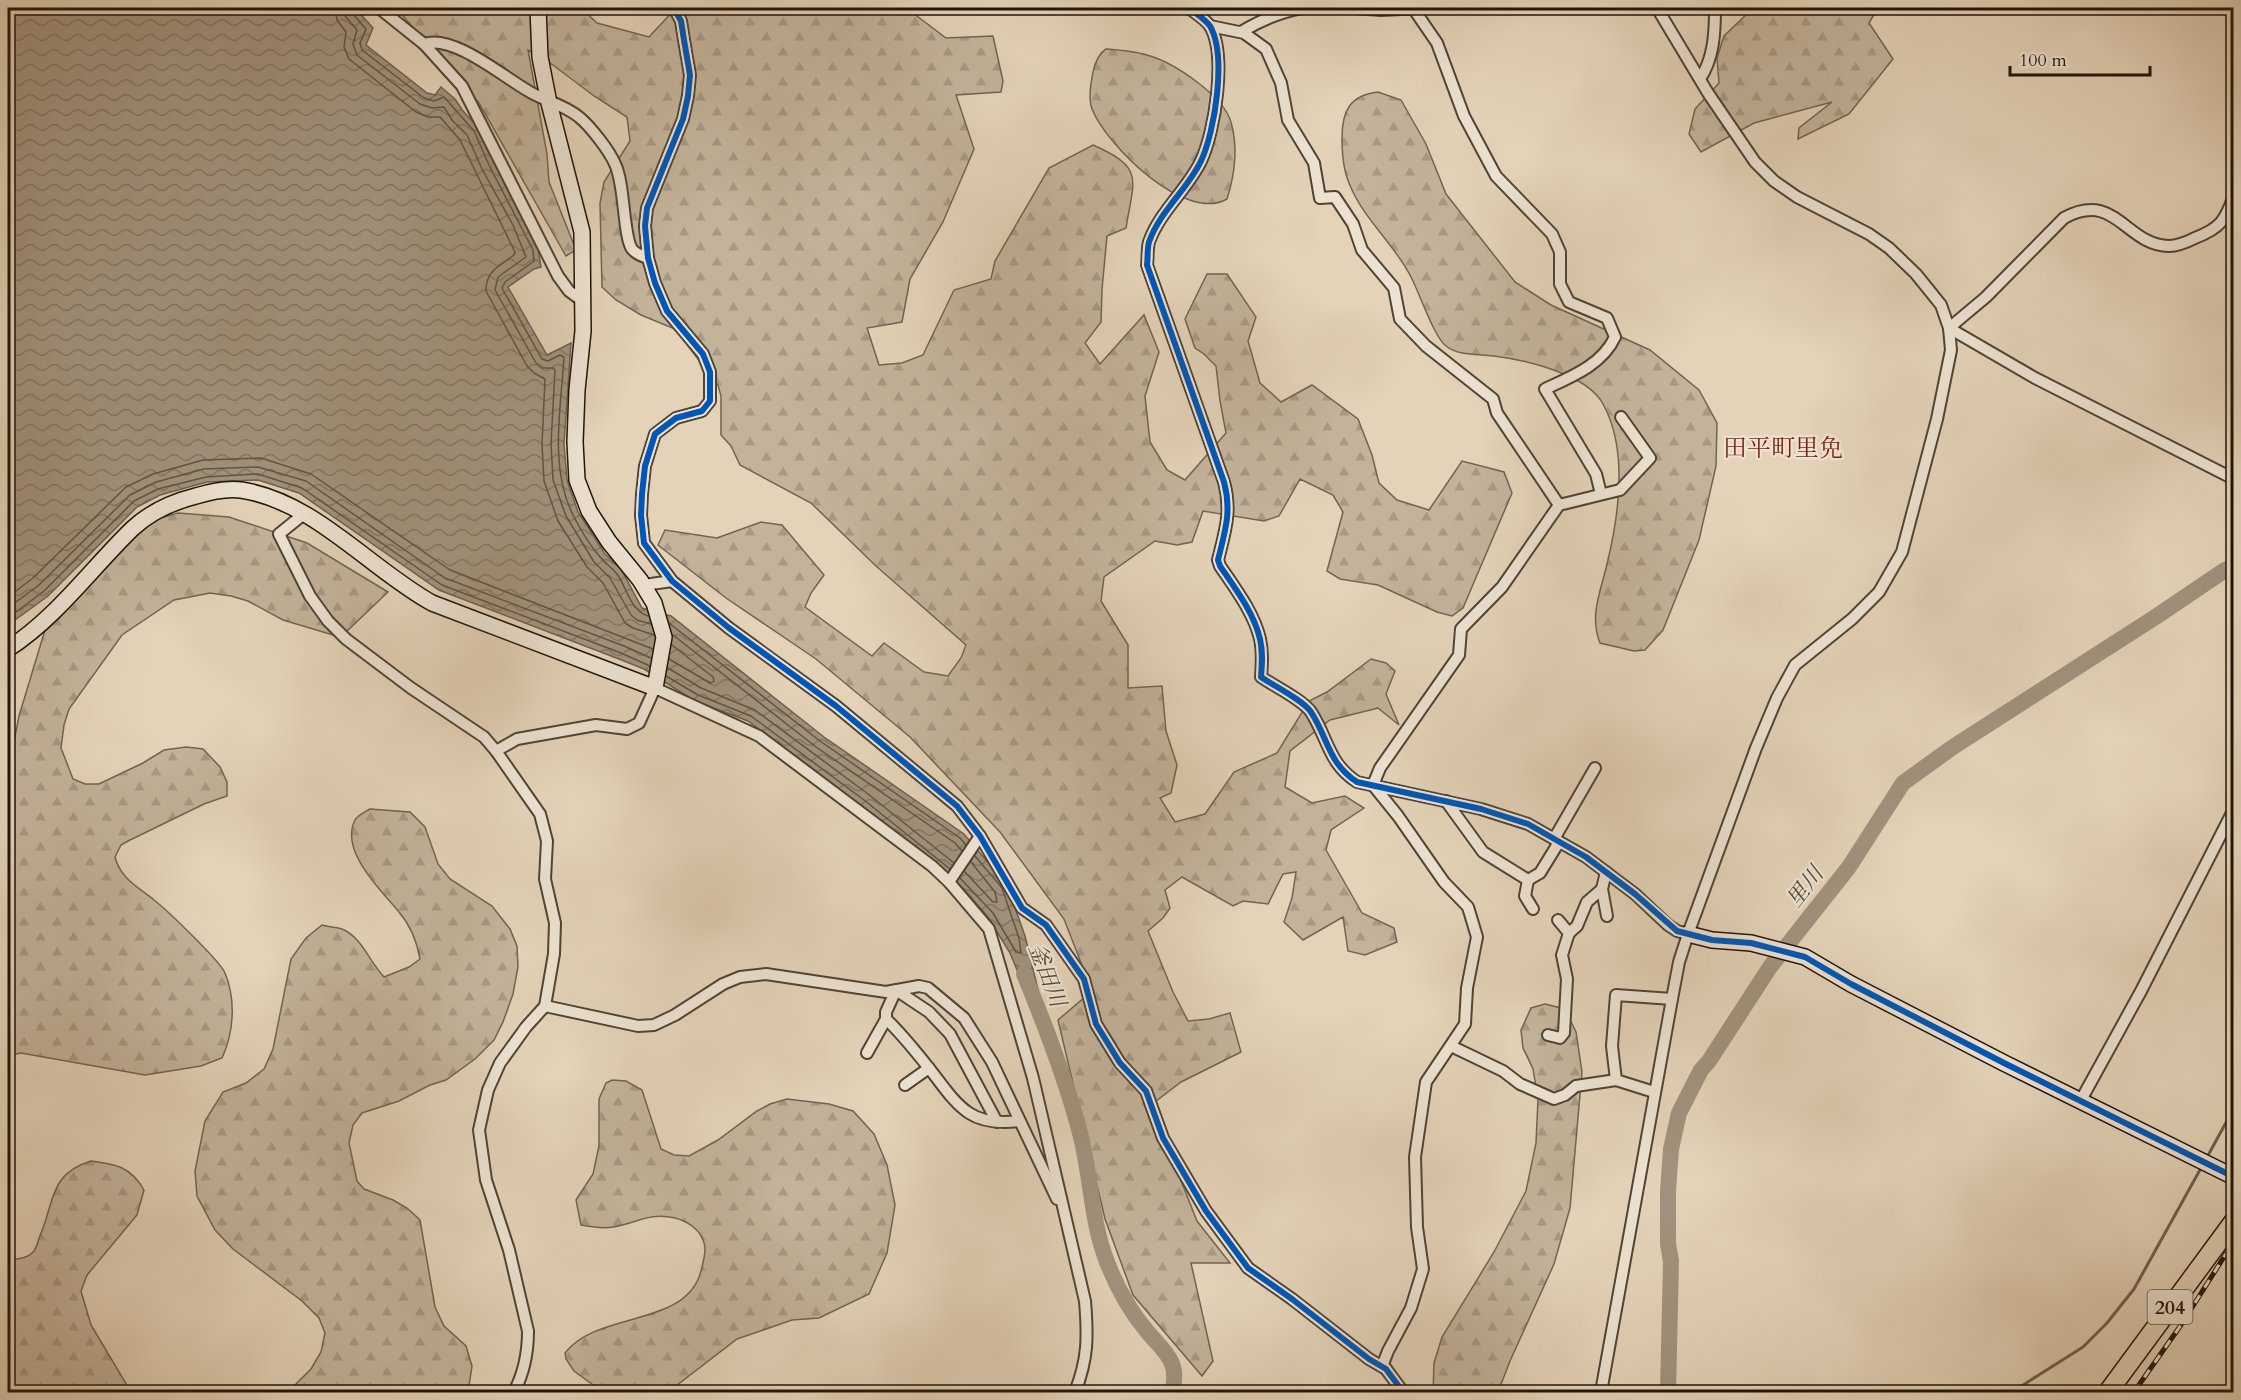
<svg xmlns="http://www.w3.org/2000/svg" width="2241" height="1400" viewBox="0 0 2241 1400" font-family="Cardo,'Noto Serif JP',serif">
<defs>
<pattern id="forest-firs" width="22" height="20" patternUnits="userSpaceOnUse" patternTransform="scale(1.5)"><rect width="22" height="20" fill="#c3b39b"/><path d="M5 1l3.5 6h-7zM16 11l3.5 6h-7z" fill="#a79984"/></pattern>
<pattern id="water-waves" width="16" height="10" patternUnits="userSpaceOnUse" patternTransform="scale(1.5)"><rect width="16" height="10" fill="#a1927d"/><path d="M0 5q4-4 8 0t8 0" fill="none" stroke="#837665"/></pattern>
</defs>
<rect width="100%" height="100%" fill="#e4d3b9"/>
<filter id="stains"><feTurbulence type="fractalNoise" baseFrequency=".00333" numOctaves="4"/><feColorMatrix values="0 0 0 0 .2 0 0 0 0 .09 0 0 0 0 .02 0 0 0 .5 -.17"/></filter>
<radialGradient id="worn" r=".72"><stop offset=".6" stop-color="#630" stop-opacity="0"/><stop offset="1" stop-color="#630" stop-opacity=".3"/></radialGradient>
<g fill="url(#forest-firs)" stroke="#716452" stroke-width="1.5">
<path d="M396,8H581L597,23L649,37L676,8H913V13L946,38L993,36L1003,81L1001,92L956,95L974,149L943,222L910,279L902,322L867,328L879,365L902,363L923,355L954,290L991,279L995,261L1049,168L1093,145C1145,168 1134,178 1126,228L1107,236L1102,289L1101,322L1085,343L1100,364L1144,315L1159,352L1145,396L1150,442L1167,470L1185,480L1226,433L1220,401L1216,366L1204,354L1195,348L1185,319L1207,274H1227L1256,317L1248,341L1260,383L1281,402L1312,385L1358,419L1372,455L1379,483L1397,500L1429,510L1462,461L1504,472L1512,493L1463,608L1452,616L1437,612L1378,585L1340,579L1327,571L1343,512L1333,495L1300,479L1279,516L1264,521L1203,511L1192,542L1177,545L1155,541L1104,577L1101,601L1128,645V688L1162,686L1166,731L1177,765L1171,793L1160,798L1175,822L1205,814L1234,772L1277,753L1309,701L1327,692L1371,659L1386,663L1395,671L1386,694L1399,725L1378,708L1330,720L1290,751L1285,787L1312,803L1345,796L1364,808L1331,830L1326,850L1362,913L1394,928L1397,942L1365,955L1348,951L1343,917L1303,940L1284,922L1292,898L1296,872L1283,874L1268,904L1243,901L1233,906L1182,877L1165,890L1170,908L1163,918L1148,931L1173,992L1188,1021L1209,1019L1230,1013L1241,1052L1181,1082L1151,1105L1197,1221L1230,1263H1191L1213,1361L1202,1376L1133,1295L1105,1219L1058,1020L1092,991L1064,919L1000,832L910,737L816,659L726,598L658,545L665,530L717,538L761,522L782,525L824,575L811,593L805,607L872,656L884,643L924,672L948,676L961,658L966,645L876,566L811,503L740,465L731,446L721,435V396L718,385L675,329L641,315L616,300L602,287L600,203L604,182L630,141L627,117L594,96L553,65L528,50L547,154L549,182L576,250L566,256L479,103Z"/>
<path d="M1749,8H1878L1869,23L1893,59L1849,114L1798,139L1799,128L1832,102L1754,123L1701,152L1689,134L1695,109L1719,83L1717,58L1724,36L1749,12Z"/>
<path d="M1106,49C1120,50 1134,51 1147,55C1173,62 1223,95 1231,122C1238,147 1235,174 1227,199C1185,223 1107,146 1092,109C1088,98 1091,83 1093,72C1095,63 1098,54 1106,49Z"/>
<path d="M1378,92L1401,100L1426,144L1446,194L1515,282L1551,305L1650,350L1699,390L1717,423L1716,466L1699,540L1663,630L1645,650L1634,651L1600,643C1589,615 1601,591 1607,564C1619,515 1628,449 1603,404C1587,374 1526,360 1494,356C1479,354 1458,356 1446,346C1434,337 1419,292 1411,277C1394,243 1363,219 1349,183C1343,169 1342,154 1342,138C1342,111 1350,95 1378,92Z"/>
<path d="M178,513L229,517L307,543L388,592L347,631L333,635L283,620L248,601L231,596L210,593L174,600L122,635L69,709L64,725L61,748L73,779L85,784H99L143,763L164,750L186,747L203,749L220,767L227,782V796L204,804L128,841L121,845L115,857C120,878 138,887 154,900C167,910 220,961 225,973C236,1000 234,1032 222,1058L201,1066L145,1075L21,1053L8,1056V773L19,716L48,620L146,522Z"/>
<path d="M370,809L410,812L425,827L438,864L450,879L492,906L510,929L517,946L518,967L513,994L503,1022L494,1040L475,1059L446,1080L430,1085L399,1101L362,1113L353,1125L349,1143L357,1181L364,1189L393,1200L407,1208L420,1220L435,1307L444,1326L466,1346L472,1366L468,1392H288L311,1369L321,1352L325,1333L319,1318L302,1301L233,1249L215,1230L197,1196L195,1171L205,1121L223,1092L246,1083L264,1069L273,1049L291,959L306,938L322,925C328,927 336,927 342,929C362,937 370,963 384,977L409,967L420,959C417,942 411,926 399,912C382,891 339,851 355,820C358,815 365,812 370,809Z"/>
<path d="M1545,1004L1565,1009L1576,1032L1582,1072L1570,1208L1554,1264L1510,1361L1498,1392H1433L1434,1363L1442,1337L1494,1252L1526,1191L1536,1143L1538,1099L1533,1069L1523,1048L1521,1030L1531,1008Z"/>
<path d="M612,1080L626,1081L642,1090L661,1149L674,1155L689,1156L718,1140L757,1111L770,1104L787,1099L829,1104L853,1111L874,1134L887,1165L895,1205L887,1253L869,1294L819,1318L792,1320L737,1339L668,1392H603L574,1371L566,1359L565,1353C599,1309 690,1329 702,1267C704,1258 707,1248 703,1240C699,1229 687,1221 675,1218C650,1212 637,1223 613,1227C602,1229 592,1227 581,1225L576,1200L593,1174L599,1146V1099L606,1083Z"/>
<path d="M91,1161C116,1164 131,1167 144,1190L137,1215L87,1275L81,1291L91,1325L131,1392H8V1260C17,1259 27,1259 34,1251C36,1248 38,1242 39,1238C55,1203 48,1174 91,1161Z"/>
</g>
<path fill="url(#water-waves)" stroke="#6d604f" stroke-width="1.5" d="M8,8H355L373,28L366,45L427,93L435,95L441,87L455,99L463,111L478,127L494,163L538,249L541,267L534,269L508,287L547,355L571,343L564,444L567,480L578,512L605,554L621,569L642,608L671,616L824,737L964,834L1007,885L1025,936L1040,998L1025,989L1010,953L988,917L963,888L860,805L748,721L695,701L644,669L619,659L439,590L299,493L258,480L207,482L160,495L137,507L48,596L8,625Z"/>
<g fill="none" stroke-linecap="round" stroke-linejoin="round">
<g stroke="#605443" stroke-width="1.5">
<path d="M335,8L337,20L346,32L344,47L349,59L416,112L428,117H440L460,140L515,252L514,255C500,265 485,272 486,291L527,366L534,373L545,379L542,444L544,481L558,521L587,567L603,583L625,623L633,628L654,635"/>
<path d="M344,8L345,16L357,30L353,44L357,55L420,104L432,108L444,107L452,120L467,135L482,169L513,225L526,257L498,277L495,290L536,363L543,368H553L555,370L551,444L553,480L566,516L594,562L610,578L631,615L637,620L651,624"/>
<path d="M351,8L352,13L366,29L360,43L362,50L424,98L434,101L444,97L474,131L489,165L533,250L534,261L505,282L502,288L542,359L548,361L560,355L564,357C561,409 549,467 573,515C580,529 590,546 601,558C605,563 612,568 617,574C627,588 630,610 648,616"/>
<path d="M8,597L33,578L126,487L153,474L203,460L261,458L311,474L450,570L653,649"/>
<path d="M8,608L39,585L130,495L156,482L204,469L258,467L306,481L445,578L624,646L651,658"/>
<path d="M8,618L44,591L134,501L158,489L206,477L258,474L302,488L442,585L621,653L650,666"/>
<path d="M669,623L820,741L960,838L966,845"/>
<path d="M673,635L816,747L955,843L962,851"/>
<path d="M669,659L705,680L711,683L714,681L713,677L672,645"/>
<path d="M668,668L701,688L755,710L868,794L954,863"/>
<path d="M666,676L698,695L751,716L864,800L950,869"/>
<path d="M964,871L993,902H997L995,892L971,862"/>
<path d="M960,878L993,913L1016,952L1021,953L1019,938L1002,888L975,856"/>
</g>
<g stroke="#6d604f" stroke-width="3">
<path d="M2206,1159L2234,1108"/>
<path d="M2012,1392L2083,1347L2107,1323L2134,1289L2201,1168"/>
</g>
<g stroke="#a1927d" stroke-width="16">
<path d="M1024,974C1045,1025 1066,1079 1080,1133C1091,1175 1091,1221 1107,1262C1116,1285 1130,1311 1146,1330C1163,1351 1181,1361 1172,1392"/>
<path d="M1668,1392L1671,1261L1668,1244V1191L1671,1149L1679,1113L1701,1070L1709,1061L1770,967L1849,867L1903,783L1953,747L2157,616L2225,570L2234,566"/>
</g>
<g stroke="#504435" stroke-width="14">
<g id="street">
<path d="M379,8L424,44L462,86L558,276L569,291L584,302"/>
<path d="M674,8L681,21L684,40L690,75L688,96L683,119L647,208L645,226L648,258L655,283L667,311L703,354L710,372V401L702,411L676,418L655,434L645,466L642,494L641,515L644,543L672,581L729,628L836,706L957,806L980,836L1022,908L1046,925L1084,979L1096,1024L1120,1063L1146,1091L1163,1138L1206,1211L1248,1268L1292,1299L1369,1359L1386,1369L1403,1392"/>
<path d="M1189,8C1195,13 1205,19 1210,26C1227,55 1215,131 1201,161C1187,190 1160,211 1149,242C1147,249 1148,258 1147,265L1224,482C1232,512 1225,531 1218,560L1220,566C1235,588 1254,613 1260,639C1263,652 1262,664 1261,677C1274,686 1303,700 1311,712C1328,738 1328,763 1357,782L1481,809L1528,824L1586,857L1635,894L1668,925L1677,931L1688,934"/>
<path d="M1354,8L1381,10L1424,8"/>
<path d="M1413,8L1437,43L1464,116L1496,176L1552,234L1560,252V284L1569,302L1607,318L1615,337C1602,365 1571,377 1545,389L1596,474L1601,494"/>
<path d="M1210,26L1244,33L1266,49L1281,83L1288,120L1314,163L1320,198L1335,197L1353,224L1362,250L1394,288L1400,319L1426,346L1493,399L1497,413L1559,505"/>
<path d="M1241,32C1261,20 1280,12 1302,8"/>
<path d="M424,44C454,34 503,77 530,92C545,101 565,105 579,117C590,126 609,150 615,164C625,184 623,236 632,249C636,254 642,256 648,258"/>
<path d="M1700,79C1714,58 1715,32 1715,8"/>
<path d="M1949,328L1986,297L2064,218C2116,190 2125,245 2169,246C2178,246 2187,242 2195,238C2221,228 2225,220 2234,196"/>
<path d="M1949,328L2035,378L2234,479"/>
<path d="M305,513L279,534L310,596L328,621L346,639L411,688L484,737L496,751L540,814L547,841L545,879L555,923L554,954L545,1006L526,1027L500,1063L488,1090L479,1130L486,1180L509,1250L528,1331C528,1352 524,1373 514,1392"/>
<path d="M644,585L672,581"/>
<path d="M496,751L517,739L596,725L627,729L639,723L655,688L759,736L932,866L949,882L989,929L1033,1078L1085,1301C1088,1337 1088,1359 1075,1392"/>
<path d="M1373,785L1398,816L1444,882L1468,907L1477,937L1467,988L1465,1024L1426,1082L1415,1157L1417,1227L1423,1269L1411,1308L1388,1351L1383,1364L1386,1369"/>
<path d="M1373,785L1380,768L1459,655L1461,629L1502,587L1559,505L1620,490L1650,458L1621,417"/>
<path d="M1446,801L1483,852L1528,880L1540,873L1559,842"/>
<path d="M1554,839L1595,768"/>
<path d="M1606,872L1602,889L1607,916"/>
<path d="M1528,880L1525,896L1533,909"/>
<path d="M949,882L980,836"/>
<path d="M1558,920L1569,933L1577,926L1587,902L1602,889"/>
<path d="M545,1006L638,1026L654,1025L675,1015L723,984L740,977L766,974L886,992L919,986L928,988L964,1018L992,1062L1057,1199"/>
<path d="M1548,1035L1560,1038L1564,1033L1567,979L1562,955L1569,933"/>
<path d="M1451,1046L1503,1071L1520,1084L1554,1099L1565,1095L1576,1086L1616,1080"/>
<path d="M867,1053L886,1019"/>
<path d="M905,1085L929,1068"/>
<path d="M1654,1092L1616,1080L1612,1046L1616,995L1672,999"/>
<path d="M2081,1100L2141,991L2234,809"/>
<path d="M997,1122L950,1034L929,1012L896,990L886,1012V1019C903,1035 917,1053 932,1072C943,1086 954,1103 969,1113C984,1123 1002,1123 1019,1121"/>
<path d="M1601,1392L1672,999L1679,962L1688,934L1756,748L1777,698L1795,665L1852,619L1879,592L1902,552L1937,419L1951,350L1949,328L1941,305L1916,274L1889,248L1869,234L1797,197L1774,181L1755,162L1708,93L1657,8"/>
</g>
</g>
<g stroke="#1f1509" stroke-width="18">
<g id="secondary">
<path d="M8,649C57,617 90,570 132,529C150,512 172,502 196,496C209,492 227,488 241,490C314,501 369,568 432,603L655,688L664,637L654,603L640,580L609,542L589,511L577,480L575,442L577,390L583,331L582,232L549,103L540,57L538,8"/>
<path d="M1688,934L1712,940L1751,943L1805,957L1851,984L2004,1063L2234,1177"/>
</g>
</g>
<g stroke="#1f1509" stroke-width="21">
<path id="highway" d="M2108,1392L2234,1221"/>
</g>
<use href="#street" stroke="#ede2d2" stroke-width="10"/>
<use href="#secondary" stroke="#ede2d2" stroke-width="15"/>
<use href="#highway" stroke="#e4d3b9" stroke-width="18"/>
<g stroke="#1f1509" stroke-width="5">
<path id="rail" d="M2134,1392L2181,1325L2234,1241"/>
</g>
<use href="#rail" stroke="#ede2d2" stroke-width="3" stroke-dasharray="9" stroke-linecap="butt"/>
<g stroke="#ede2d2" stroke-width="10">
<g id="cycleway">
<path d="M674,8L681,21L684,40L690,75L688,96L683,119L647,208L645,226L648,258L655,283L667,311L703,354L710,372V401L702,411L676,418L655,434L645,466L642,494L641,515L644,543L672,581L729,628L836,706L957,806L980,836L1022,908L1046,925L1084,979L1096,1024L1120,1063L1146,1091L1163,1138L1206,1211L1248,1268L1292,1299L1369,1359L1386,1369L1403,1392"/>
<path d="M1189,8C1195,13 1205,19 1210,26C1227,55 1215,131 1201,161C1187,190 1160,211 1149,242C1147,249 1148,258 1147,265L1224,482C1232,512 1225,531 1218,560L1220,566C1235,588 1254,613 1260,639C1263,652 1262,664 1261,677C1274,686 1303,700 1311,712C1328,738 1328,763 1357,782L1481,809L1528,824L1586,857L1635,894L1677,931L1712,940L1751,943L1805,957L1851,984L2004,1063L2234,1177"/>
</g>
</g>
<use href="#cycleway" stroke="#0057b8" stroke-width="6"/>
</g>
<g text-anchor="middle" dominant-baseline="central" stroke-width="4.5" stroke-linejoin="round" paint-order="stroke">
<rect fill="#ede2d2" stroke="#5d5245" stroke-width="1.5" x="2147.5" y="1290" width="45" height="34" rx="4.5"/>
<g font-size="20" font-weight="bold" fill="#1f1509">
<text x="2170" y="1307">204</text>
</g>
<g font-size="22" font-style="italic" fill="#534737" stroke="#ede2d2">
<text transform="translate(1805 887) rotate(-52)">里川</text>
<text transform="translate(1047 975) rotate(69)">釜田川</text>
</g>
<g font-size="24" fill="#7a1f14" stroke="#ede2d2">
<text x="1783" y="448">田平町里免</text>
</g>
</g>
<rect width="2241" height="1400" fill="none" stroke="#e4d3b9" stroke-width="30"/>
<rect x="9" y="9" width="2223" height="1382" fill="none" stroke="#1f1509" stroke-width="3"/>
<rect x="15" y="15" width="2211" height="1370" fill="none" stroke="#1f1509" stroke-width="1.5"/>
<path d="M2010 66v9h140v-9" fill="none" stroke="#1f1509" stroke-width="3"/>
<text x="2019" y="66" font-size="18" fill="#1f1509" stroke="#ede2d2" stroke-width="4.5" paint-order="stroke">100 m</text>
<rect width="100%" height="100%" filter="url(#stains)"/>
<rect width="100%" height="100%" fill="url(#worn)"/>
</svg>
